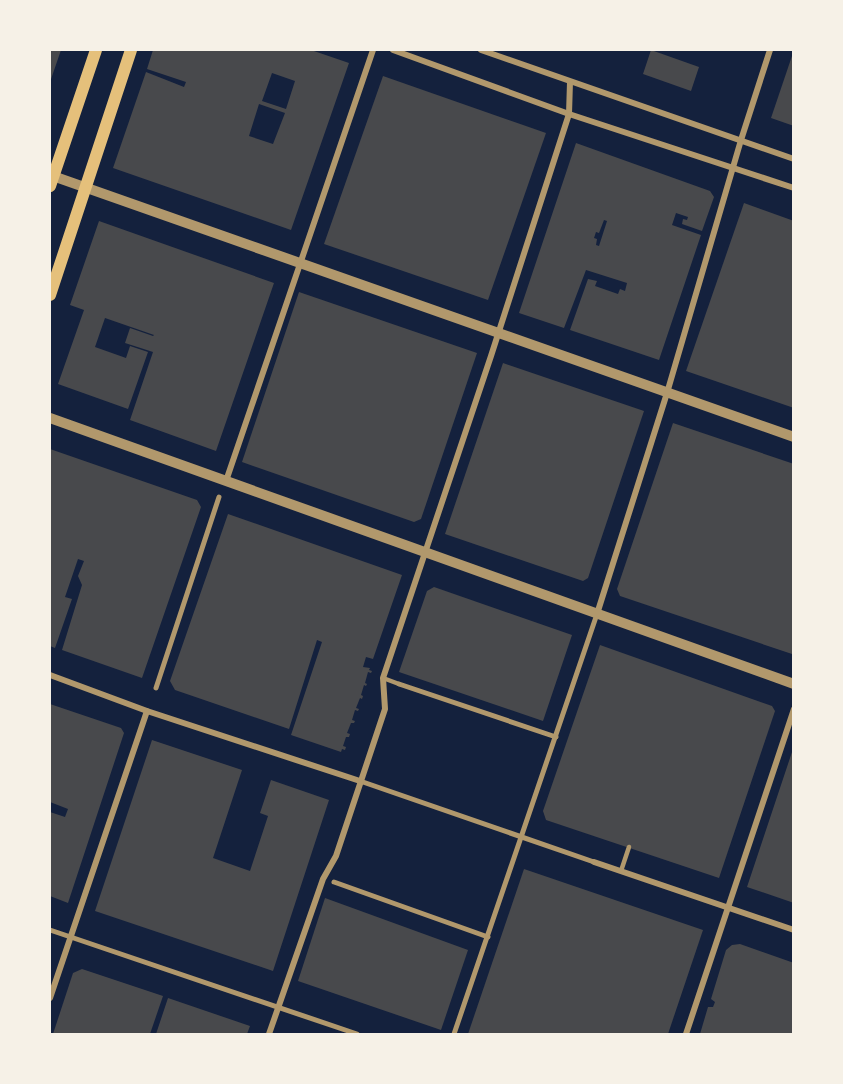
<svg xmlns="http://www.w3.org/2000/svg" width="843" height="1084" viewBox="0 0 843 1084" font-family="Inter,sans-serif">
<rect width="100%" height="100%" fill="#14213d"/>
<g fill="#48494c" fill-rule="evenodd">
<path d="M50,50H61L50,82Z"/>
<path d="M153,50H311L349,63L291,230L113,168L146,72L184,87L186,82L147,69ZM272,73L295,81L286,109L262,101ZM259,104L285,113L273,144L249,136Z"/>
<path d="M651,50L699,67L691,91L643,74Z"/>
<path d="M794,50V126L771,118Z"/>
<path d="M383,76L546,133L488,300L324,244Z"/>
<path d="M576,143L710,191L714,197L702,231L682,224L683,219L687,220L688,217L676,213L672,225L701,235L659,360L570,330L588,279L597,281L595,286L618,294L620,289L625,291L627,283L586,270L564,328L519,313ZM604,220L607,221L599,246L596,245L597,239L594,238L596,232L599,233Z"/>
<path d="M744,203L794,221V408L686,371Z"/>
<path d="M99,221L274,283L216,451L130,420L153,352L125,343L130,328L153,336L154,335L105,318L95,347L126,358L130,346L148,352L128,409L58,384L84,310L70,305Z"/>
<path d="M299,292L477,353L421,519L414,522L242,462Z"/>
<path d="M503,363L644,411L588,578L583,581L445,534Z"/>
<path d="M673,423L794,464L792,654L620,596L617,589Z"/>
<path d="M50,449L197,500L201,507L142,678L62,650L82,585L78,576L84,561L78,559L65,597L72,599L55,648L50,646Z"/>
<path d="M228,514L402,575L373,659L366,657L363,667L370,668L369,670L372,671L371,673L368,672L365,683L367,684L366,686L364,685L361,695L363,696L362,699L360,698L356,708L359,709L358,711L355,710L352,720L355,721L354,723H351L347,733L350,734L349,737H346L343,746L346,747L345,750L342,749L341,752L291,735L322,642L317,640L289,729L175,690L170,681Z"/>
<path d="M434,587L572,635L543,721L399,672L427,591Z"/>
<path d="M600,645L772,706L775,711L719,878L546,820L543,811Z"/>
<path d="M50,704L121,728L124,733L68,903L50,896V812L65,817L68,809L50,802Z"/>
<path d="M152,740L242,770L213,858L250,871L268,816L260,813L271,780L329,800L273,971L95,911Z"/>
<path d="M793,749H794V903L747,887Z"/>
<path d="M524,869L703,930L668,1034H468Z"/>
<path d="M325,898L468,950L441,1030L298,981Z"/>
<path d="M740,944L794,963V1034H700L708,1007H713L715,1002L711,999L726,950L732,945Z"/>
<path d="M82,969L163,996L150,1034H53L73,973Z"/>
<path d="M168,998L250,1026L247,1034H156Z"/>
</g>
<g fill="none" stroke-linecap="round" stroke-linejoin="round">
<g stroke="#b1986c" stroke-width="4.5">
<path d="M383,678L399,684"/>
<path d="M621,871L629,847"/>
</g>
<g stroke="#b1986c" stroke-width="5">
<path d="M399,684L556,737"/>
<path d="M156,688L219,497"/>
<path d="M360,781L594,862"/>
<path d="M334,882L488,937"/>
<path d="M50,930L357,1034"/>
<path d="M454,1034L597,614"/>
</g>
<g stroke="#b1986c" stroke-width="6">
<path d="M393,50L569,114L794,188"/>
<path d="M481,50L794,159"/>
<path d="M226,481L373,50"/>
<path d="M597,614L667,393L741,140L770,50"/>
<path d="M50,675L147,711L360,781"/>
<path d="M594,862L794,930"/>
<path d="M50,998L147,711"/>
<path d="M269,1034L323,879L336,856L385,709L383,678L491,356L569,114L570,82"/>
<path d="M686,1034L794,709"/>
</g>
<g stroke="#b1986c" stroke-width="10">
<path d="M50,175L794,437"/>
<path d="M50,418L794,684"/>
</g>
<g stroke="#e5c07b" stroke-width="12">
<path d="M50,186L96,50"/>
<path d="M50,295L131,50"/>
</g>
</g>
<rect width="843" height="1084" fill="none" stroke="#f6f1e7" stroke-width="102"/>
</svg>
